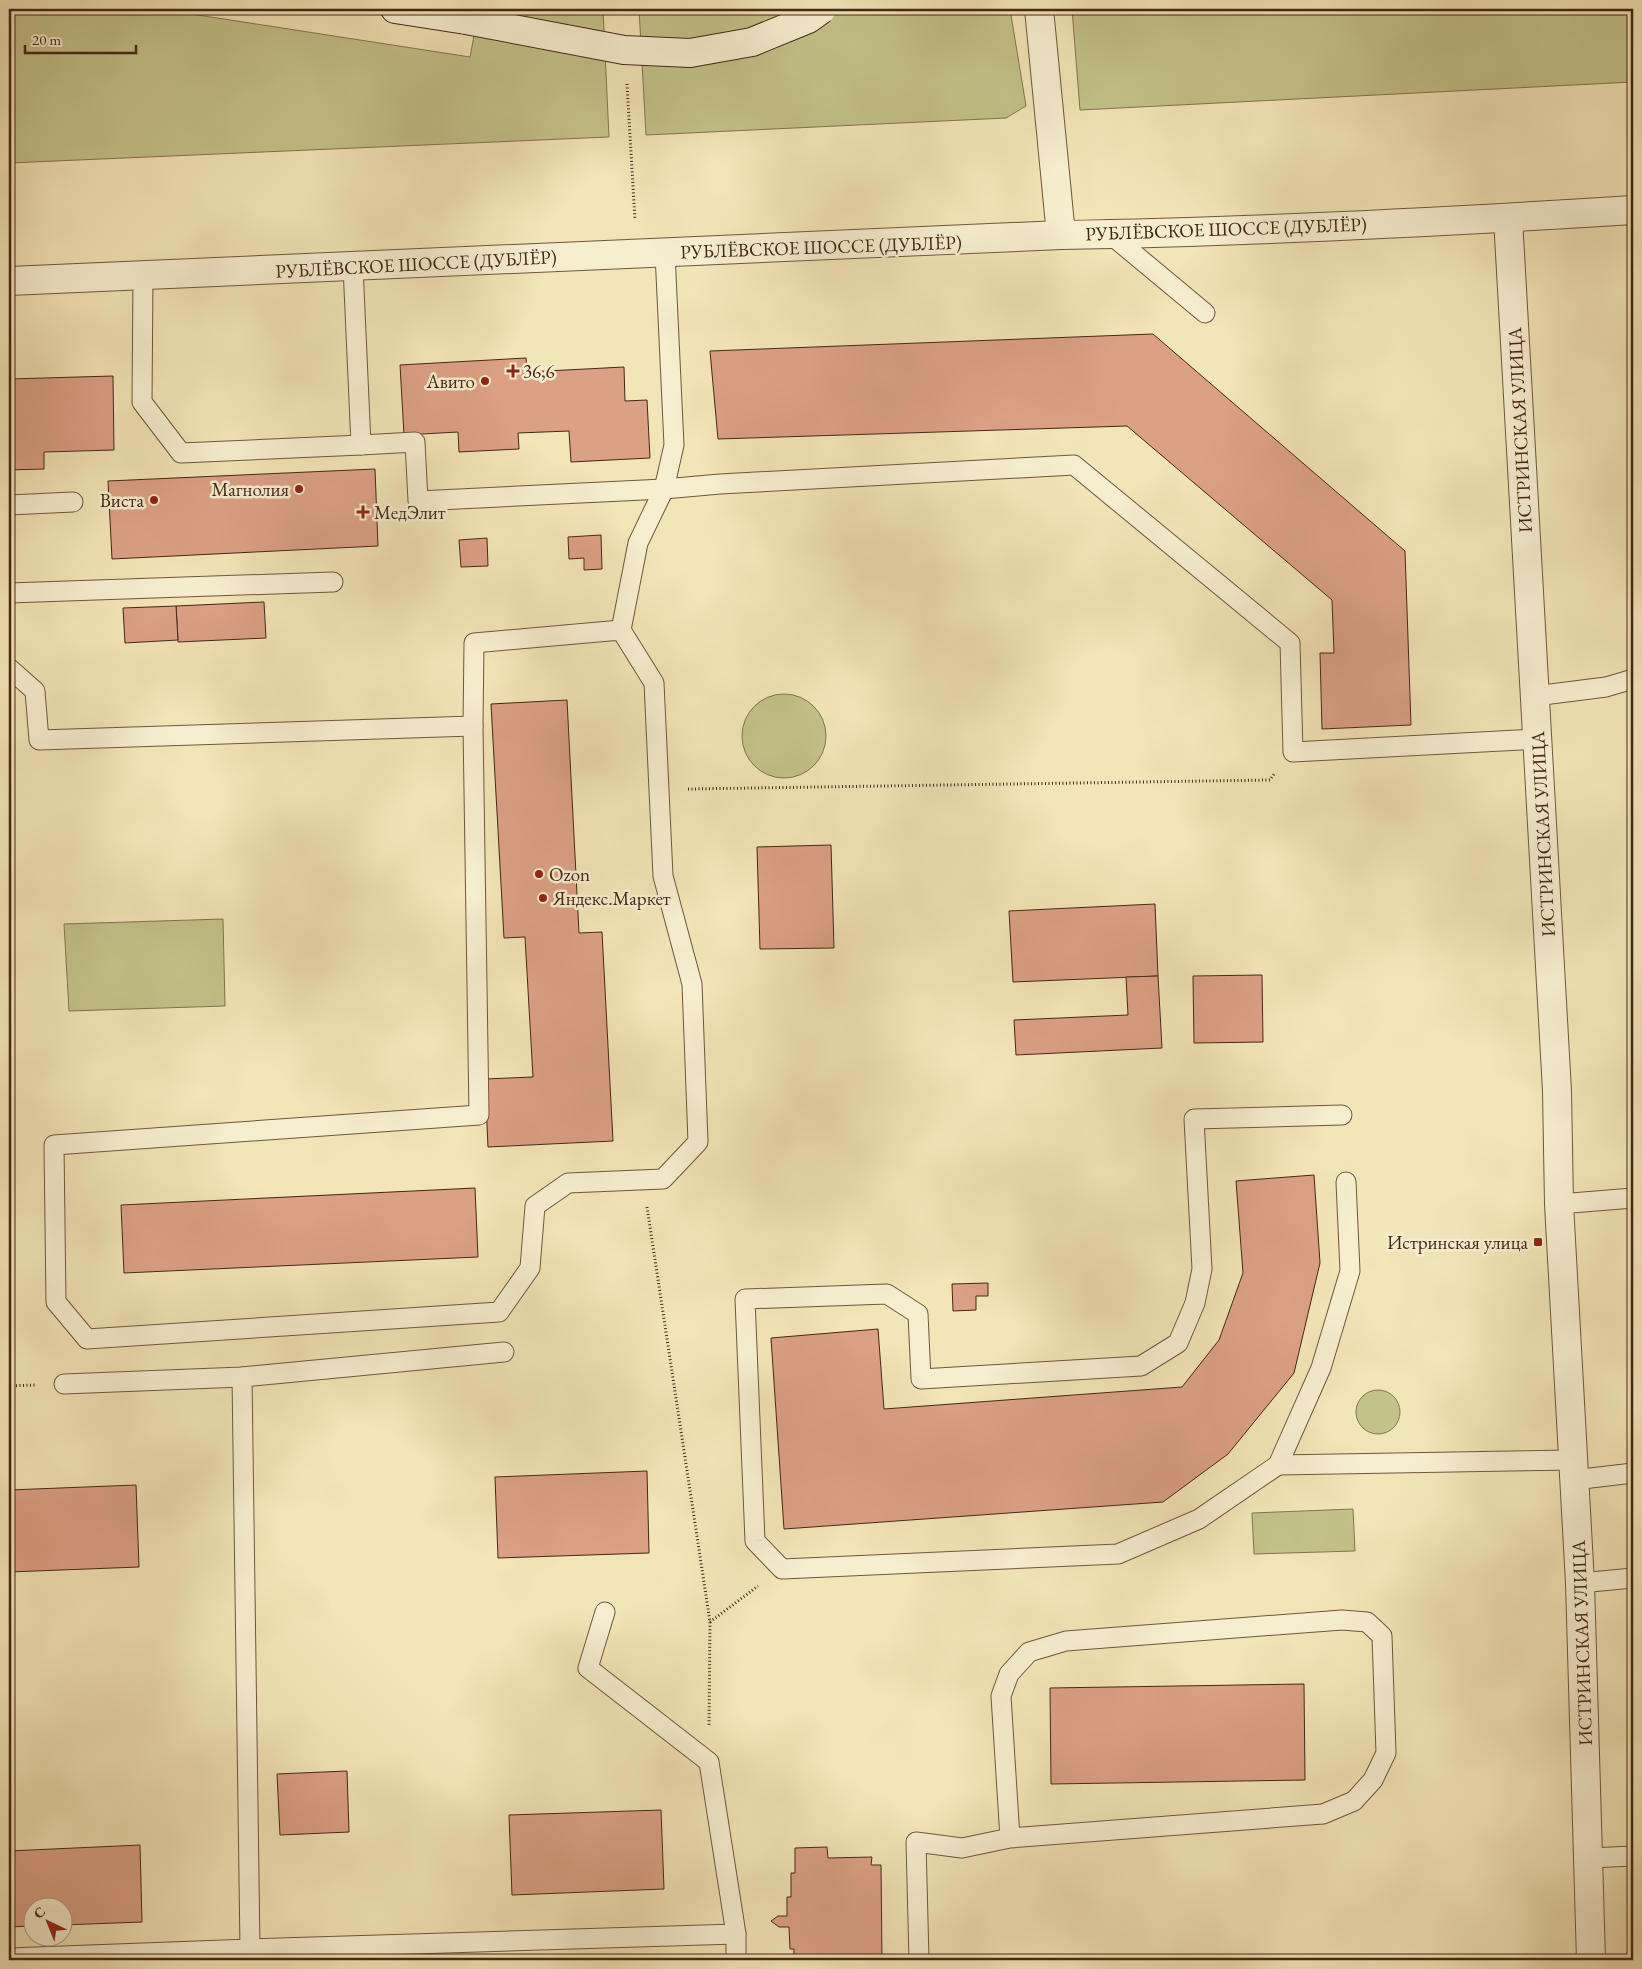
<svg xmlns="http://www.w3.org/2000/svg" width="1642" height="1969" viewBox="0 0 1642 1969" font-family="'EB Garamond',serif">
<rect width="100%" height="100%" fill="#f2e5b7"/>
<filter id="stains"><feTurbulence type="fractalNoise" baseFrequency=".004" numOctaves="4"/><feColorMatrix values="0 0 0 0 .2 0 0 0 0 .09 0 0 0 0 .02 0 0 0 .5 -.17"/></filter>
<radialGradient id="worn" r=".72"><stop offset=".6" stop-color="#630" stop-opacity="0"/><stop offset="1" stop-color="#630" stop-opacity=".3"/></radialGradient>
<g fill="#c3c289" stroke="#847450">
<path d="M9,9H159L470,57L479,9H603L609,137L9,163Z"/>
<path d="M639,9H1010L1026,106L1006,118L646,135Z"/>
<path d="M1072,9H1633V82L1080,110Z"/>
<circle cx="784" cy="736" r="42"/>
<path d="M223,919L225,1006L69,1011L64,924Z"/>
<circle cx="1378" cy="1412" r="22"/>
<path d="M1353,1509L1355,1551L1254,1554L1252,1513Z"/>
</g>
<g fill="#dca085" stroke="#452616">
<path d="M1153,334L1405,551L1411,725L1322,729L1320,653H1334L1332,600L1127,426L718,439L710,351Z"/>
<path d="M526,358L527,372L624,367L625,401L647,400L650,458L571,462L569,431L518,433L519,449L459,452L458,432L404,435L400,365Z"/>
<path d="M113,376L114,450L44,452V469L9,470V379Z"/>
<path d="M375,469L378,546L112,559L108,481Z"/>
<path d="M601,535L602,569L584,570V558L569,559L568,537Z"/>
<path d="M487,538L488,566L461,567L459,540Z"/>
<path d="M264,602L266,638L178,642L176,606Z"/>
<path d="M176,606L178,640L125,643L123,608Z"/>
<path d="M567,700L579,933L602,932L613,1141L488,1147L485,1079L533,1077L525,937L504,938L491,704Z"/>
<path d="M831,845L834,948L760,949L757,847Z"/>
<path d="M1155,904L1158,976L1013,982L1009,911Z"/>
<path d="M1262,975L1263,1042L1194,1043L1193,976Z"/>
<path d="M1158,976L1162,1048L1016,1055L1014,1020L1128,1015L1126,977Z"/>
<path d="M1314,1175L1320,1263L1294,1373L1228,1454L1163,1502L784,1529L771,1338L878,1329L884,1409L1182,1387L1219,1340L1243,1273L1236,1181Z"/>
<path d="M475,1188L478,1257L124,1273L121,1205Z"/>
<path d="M988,1283V1296H976V1310L953,1311L952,1284Z"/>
<path d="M647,1471L649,1553L498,1558L495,1477Z"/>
<path d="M136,1485L139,1567L9,1572V1490Z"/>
<path d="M1304,1684L1305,1780L1051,1784L1050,1688Z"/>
<path d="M347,1771L349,1832L280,1835L277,1774Z"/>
<path d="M661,1810L664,1889L512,1895L509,1815Z"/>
<path d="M140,1845L142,1922L62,1925V1906H32V1926L9,1927V1851Z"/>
<path d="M827,1847L828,1858L872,1857L871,1865H881L882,1960H794V1949H790L789,1927H779L771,1921L778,1916H787V1897H791V1873H795V1848Z"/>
</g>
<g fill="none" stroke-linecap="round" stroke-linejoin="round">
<g stroke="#70563e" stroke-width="21">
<g id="lane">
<path d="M1110,234L1205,313"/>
<path d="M353,266L361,445L415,442L418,501L664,489L720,484L1074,465L1290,643L1293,752L1538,739"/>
<path d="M143,275L142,402L181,453L361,445"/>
<path d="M9,505L73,502"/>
<path d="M9,593L333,582"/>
<path d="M621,630L474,643L473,726L479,1115L54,1145L56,1302L87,1339L499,1312L530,1268L535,1206L568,1183L663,1179L698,1142L692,984L663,876L654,683L621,630L638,543L664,489L674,445L665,253"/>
<path d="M9,668L35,691L39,740L473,726"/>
<path d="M1535,696L1606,687L1633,679"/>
<path d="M1346,1182L1350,1271L1321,1368L1278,1465L1573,1460"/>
<path d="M1559,1204L1633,1198"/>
<path d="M242,1377L250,1949"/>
<path d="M64,1384L242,1377L504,1352"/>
<path d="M1278,1465L1199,1519L1118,1554L782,1569L755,1541L745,1299L887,1294L918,1314L921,1379L1141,1366L1178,1343L1195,1303L1202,1269L1194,1119L1342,1115"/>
<path d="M1574,1480L1633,1473"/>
<path d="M1580,1583L1633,1578"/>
<path d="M1590,1858L1633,1856"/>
<path d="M736,1934V1960"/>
<path d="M9,1958L250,1949L736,1934L709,1762L588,1668L605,1612"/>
<path d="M919,1960L916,1842L962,1848L1010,1838L1323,1814L1354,1801L1373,1780L1386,1753L1382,1636L1367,1622L1342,1620L1066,1641L1029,1652L1009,1674L1001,1696L1010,1838"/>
</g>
</g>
<g stroke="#70563e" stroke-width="30">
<g id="street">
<path d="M1039,9L1061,235"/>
<path d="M1508,218L1557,1091L1559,1204L1580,1583L1591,1960"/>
<path d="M9,281L1061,235C1252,232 1443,222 1633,210"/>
</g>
</g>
<g stroke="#452616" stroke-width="30">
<path id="secondary" d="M395,9L466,20"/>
</g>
<g stroke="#452616" stroke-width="3" stroke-dasharray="1 2.5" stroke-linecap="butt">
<path d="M627,84L635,220"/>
<path d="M688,789L1270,780L1274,774"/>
<path d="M647,1207L710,1622L709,1726"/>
<path d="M9,1386L36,1385"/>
<path d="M710,1622L758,1586"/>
</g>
<use href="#lane" stroke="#f7eed0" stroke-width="19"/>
<use href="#street" stroke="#f7eed0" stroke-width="28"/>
<use href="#secondary" stroke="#f7eed0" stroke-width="28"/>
<g stroke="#452616" stroke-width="30" stroke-linecap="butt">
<path id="secondary-bridge" d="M466,20L624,50L690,53L752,42L808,19L822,9"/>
</g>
<use href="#secondary-bridge" stroke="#f7eed0" stroke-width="28"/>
</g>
<g fill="#8f2418" stroke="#f7eed0" stroke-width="2">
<path d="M510.5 363.5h5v5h5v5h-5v5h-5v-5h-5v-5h5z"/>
<circle cx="485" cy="381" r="5"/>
<circle cx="299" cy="489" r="5"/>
<circle cx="154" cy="500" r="5"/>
<path d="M360.5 504.5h5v5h5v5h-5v5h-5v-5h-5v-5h5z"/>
<circle cx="539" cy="874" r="5"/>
<circle cx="543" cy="898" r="5"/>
<rect x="1533" y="1237" width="10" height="10" rx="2.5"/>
</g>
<g text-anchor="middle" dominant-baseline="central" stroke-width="5" stroke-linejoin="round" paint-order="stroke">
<g font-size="19" fill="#452616" stroke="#f7eed0">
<text transform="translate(1226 229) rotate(-2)">РУБЛЁВСКОЕ ШОССЕ (ДУБЛЁР)</text>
<text transform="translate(821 247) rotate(-2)">РУБЛЁВСКОЕ ШОССЕ (ДУБЛЁР)</text>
<text transform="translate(416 264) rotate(-3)">РУБЛЁВСКОЕ ШОССЕ (ДУБЛЁР)</text>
<text transform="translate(1520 430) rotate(-93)">ИСТРИНСКАЯ УЛИЦА</text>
<text transform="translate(1543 834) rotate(-93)">ИСТРИНСКАЯ УЛИЦА</text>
<text transform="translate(1582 1643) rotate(-92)">ИСТРИНСКАЯ УЛИЦА</text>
</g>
<g font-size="19" fill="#452616" stroke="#f7eed0" text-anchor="start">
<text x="523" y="371">36,6</text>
<text x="475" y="381" text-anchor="end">Авито</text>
<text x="289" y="489" text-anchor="end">Магнолия</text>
<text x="144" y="500" text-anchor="end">Виста</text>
<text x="374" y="512">МедЭлит</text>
<text x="549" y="874">Ozon</text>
<text x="553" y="898">Яндекс.Маркет</text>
<text x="1528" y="1242" text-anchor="end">Истринская улица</text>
</g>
</g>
<rect width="1642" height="1969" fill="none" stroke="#f2e5b7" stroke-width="30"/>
<rect x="10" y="10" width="1622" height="1949" fill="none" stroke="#452616" stroke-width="2.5"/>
<rect x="15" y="15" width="1612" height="1939" fill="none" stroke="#452616"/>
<g transform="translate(48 1922) rotate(317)"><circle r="24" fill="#f7eed0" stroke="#b09e86"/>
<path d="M0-4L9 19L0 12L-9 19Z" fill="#8f2418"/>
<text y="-8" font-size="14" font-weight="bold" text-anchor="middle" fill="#452616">С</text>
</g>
<path d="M25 45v8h111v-8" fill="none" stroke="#452616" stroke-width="2.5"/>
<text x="32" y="45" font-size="15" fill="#452616" stroke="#f7eed0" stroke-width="4" paint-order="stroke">20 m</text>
<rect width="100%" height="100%" filter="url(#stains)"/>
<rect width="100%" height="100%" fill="url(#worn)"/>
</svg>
